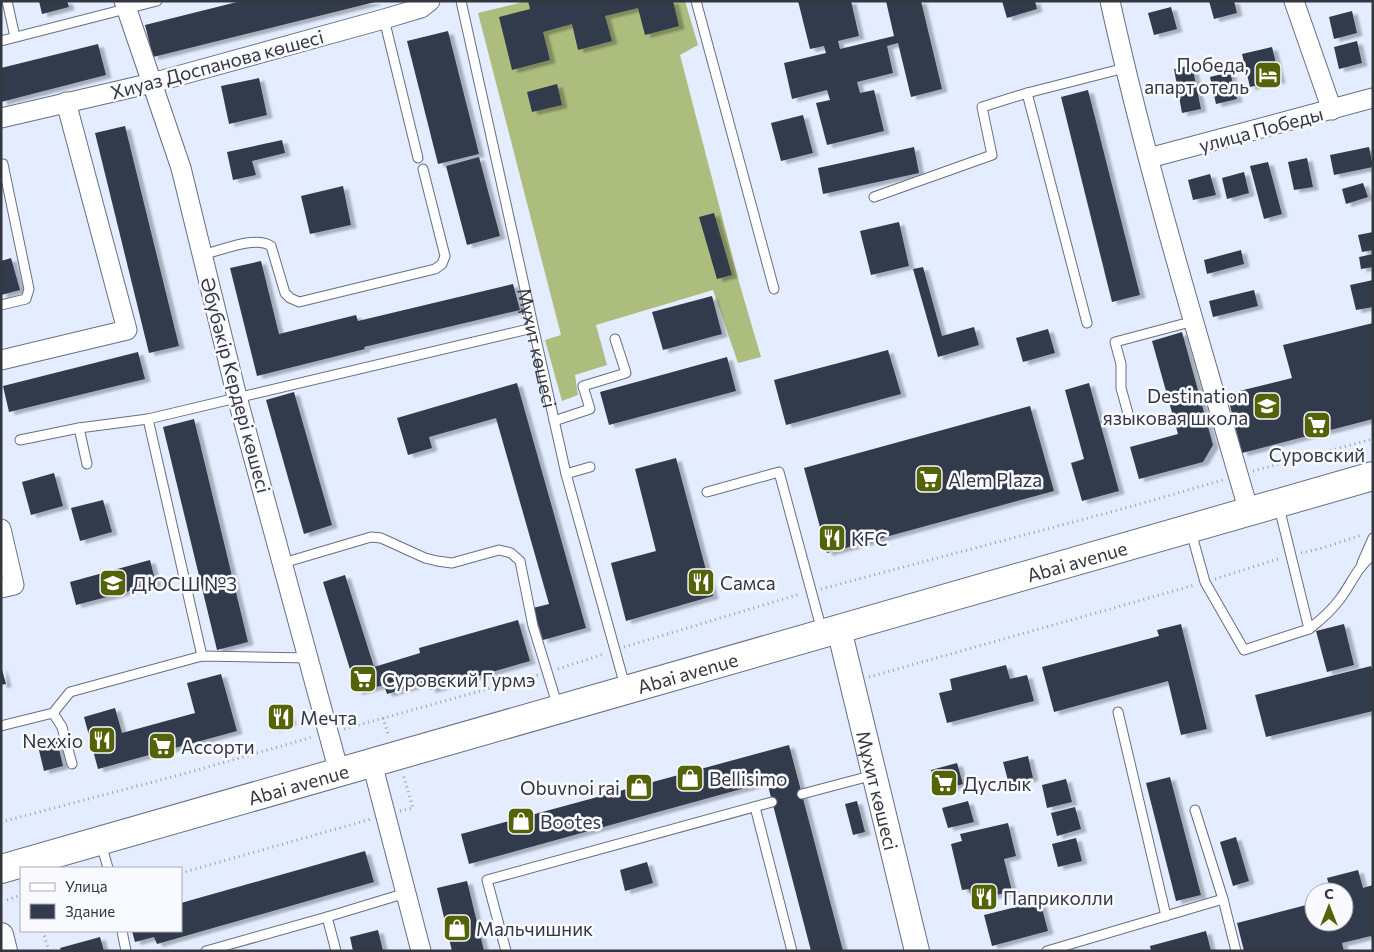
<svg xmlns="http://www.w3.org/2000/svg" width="1374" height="952" viewBox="0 0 1374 952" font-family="Commissioner,sans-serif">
<defs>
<filter id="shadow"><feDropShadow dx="5.5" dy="3" stdDeviation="1" flood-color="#0004"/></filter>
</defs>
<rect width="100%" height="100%" fill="#e4edff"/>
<path fill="#adbd7e" d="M520,1H685L698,45L680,55L739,282L761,357L738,363L713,290L596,325L607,365L575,375L578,395L562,401L545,340L561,335L478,13L519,3Z"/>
<g fill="#323a4c" filter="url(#shadow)">
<path d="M39,1H67L69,7L42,14Z"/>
<path d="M241,1H375V2L153,57L145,25Z"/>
<path d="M528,1H673L679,26L645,35L638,8L605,16L612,41L578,50L572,24L543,32L550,60L512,70L499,17L530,9Z"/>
<path d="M798,1H851L859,36L838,41L840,49L894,36L886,1H921L942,89L911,97L898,43L887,46L893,73L857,82L860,93L874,90L884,131L827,145L816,103L830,100L827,90L792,99L784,63L826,53L824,46L810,49Z"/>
<path d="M1002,1H1035L1037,9L1007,18Z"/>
<path d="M1209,1H1234L1237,13L1214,19Z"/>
<path d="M1171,7L1177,29L1154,35L1148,13Z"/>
<path d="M1352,11L1357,33L1334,39L1329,17Z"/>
<path d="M448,31L479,154L438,164L407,41Z"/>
<path d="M1357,41L1362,63L1339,69L1334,47Z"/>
<path d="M98,44L106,75L1,102V68Z"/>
<path d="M1272,47L1280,80L1250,87L1242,54Z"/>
<path d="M1192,65L1201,109L1182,113L1174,69Z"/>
<path d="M1230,72L1237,99L1216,104L1210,77Z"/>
<path d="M259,78L267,115L229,124L221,86Z"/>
<path d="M557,84L562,105L532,112L527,92Z"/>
<path d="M1088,90L1140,295L1112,302L1061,97Z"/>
<path d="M803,115L813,153L781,161L771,123Z"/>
<path d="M125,126L179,346L149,353L95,133Z"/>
<path d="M282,140L285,153L252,161L256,175L233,180L227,152Z"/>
<path d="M914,147L919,173L823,194L818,168Z"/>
<path d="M1369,147L1373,167L1334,175L1330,155Z"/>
<path d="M479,157L500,236L467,245L446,166Z"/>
<path d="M1307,158L1313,187L1294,190L1288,162Z"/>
<path d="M1268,162L1282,214L1264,219L1250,166Z"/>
<path d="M1244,172L1249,193L1227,199L1222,178Z"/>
<path d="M1210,174L1216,195L1193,200L1188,180Z"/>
<path d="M1363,183L1368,197L1346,204L1342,189Z"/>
<path d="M343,186L351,225L310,234L301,196Z"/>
<path d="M714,213L732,275L717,279L699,217Z"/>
<path d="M899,222L909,266L871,275L860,231Z"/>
<path d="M1373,232V250L1362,252L1358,235Z"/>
<path d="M1241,250L1244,264L1207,274L1204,260Z"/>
<path d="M1373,254V267L1361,269L1359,257Z"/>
<path d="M11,258L20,290L1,295V261Z"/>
<path d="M261,261L279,334L356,315L358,321L513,284L520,310L364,347L365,349L257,376L230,268Z"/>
<path d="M923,267L942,336L974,327L979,345L938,357L913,269Z"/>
<path d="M1373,280V307L1356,310L1350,285Z"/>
<path d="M1254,290L1258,306L1213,317L1209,301Z"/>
<path d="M712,296L722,334L663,350L652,312Z"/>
<path d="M1373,323V419L1242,453L1227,394L1292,378L1283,345Z"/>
<path d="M1048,329L1055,353L1023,362L1016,338Z"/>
<path d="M1182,332L1213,445L1203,462L1139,479L1130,447L1178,434L1152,341Z"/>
<path d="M888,350L901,394L786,425L774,380Z"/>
<path d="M138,352L145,379L9,412L3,386Z"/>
<path d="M727,357L736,391L609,425L600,392Z"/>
<path d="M517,383L586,628L543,640L533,608L549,604L496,418L429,437L432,448L408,455L397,418Z"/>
<path d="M1089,383L1119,491L1082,501L1071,463L1084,459L1065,390Z"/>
<path d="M294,392L332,525L304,534L266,400Z"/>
<path d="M1030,406L1054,491L827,553L804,468Z"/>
<path d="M194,419L248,642L217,650L163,427Z"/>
<path d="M676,458L713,596L626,621L611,563L656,551L635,469Z"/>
<path d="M54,473L63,506L31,515L22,482Z"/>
<path d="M103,500L112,532L80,541L71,508Z"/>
<path d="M150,560L156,584L76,605L70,582Z"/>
<path d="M345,575L374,667L420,653L419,648L518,620L530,661L430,690L428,682L387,694L384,685L357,692L323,582Z"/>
<path d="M1181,624L1207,729L1181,735L1168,681L1054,712L1042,667L1159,636L1157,630Z"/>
<path d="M1344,624L1354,665L1327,672L1316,631Z"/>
<path d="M1006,665L1010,679L1027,675L1034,701L947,723L939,693L952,690L950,679Z"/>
<path d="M1,666L6,684L1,685Z"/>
<path d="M1371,666L1373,672V711L1266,737L1255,695Z"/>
<path d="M221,674L237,731L98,769L84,717L115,708L122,733L195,713L187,683Z"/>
<path d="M286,707L291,722L273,728L268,713Z"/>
<path d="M56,737L63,766L44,771L37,742Z"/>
<path d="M789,745L843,951H811L767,782L469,864L461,834Z"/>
<path d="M1028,756L1033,778L1009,784L1003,762Z"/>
<path d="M957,763L963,784L937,791L931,770Z"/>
<path d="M1170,777L1201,895L1176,901L1146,783Z"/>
<path d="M1066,779L1072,802L1047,808L1042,785Z"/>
<path d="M857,801L865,832L853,835L845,804Z"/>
<path d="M968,801L974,822L948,828L942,808Z"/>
<path d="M1075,807L1081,829L1057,836L1051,813Z"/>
<path d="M1008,823L1016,856L1004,859L1012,891L972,901L969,889L962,890L951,844L962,841L960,834Z"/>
<path d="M1236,837L1249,881L1233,886L1220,842Z"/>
<path d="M1076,838L1082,861L1058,867L1052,844Z"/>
<path d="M365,851L374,882L157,944L154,937L135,942L132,931H181V903Z"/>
<path d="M647,862L653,883L625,891L620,870Z"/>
<path d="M1358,870L1363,888L1373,885V940L1371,936L1342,943L1344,951H1244L1237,923L1314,903V922H1344V892H1331L1327,878Z"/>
<path d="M467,881L484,951H452L437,888Z"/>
<path d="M1040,901L1048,931L992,946L984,915Z"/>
<path d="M378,930L383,951H353L350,937Z"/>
<path d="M1206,931L1211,951H1151L1150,946Z"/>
<path d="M100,937L104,951H61L60,948Z"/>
</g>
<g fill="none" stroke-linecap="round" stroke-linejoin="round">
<g stroke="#666f82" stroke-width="11">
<g id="service">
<path d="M7,1L15,37"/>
<path id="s1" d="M461,1L566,474L625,686"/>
<path d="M696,1L774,289"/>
<path d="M384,19L418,158"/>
<path d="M1,41L157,1"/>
<path d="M1,164H3L29,289L26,299L1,305"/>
<path d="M874,197L992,155L982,107L1027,93"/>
<path d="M202,255C220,251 255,235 271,246L285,293L290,298L299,302L435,269L442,264L445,256L423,169"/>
<path d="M1087,323L1027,93L1125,68"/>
<path d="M1129,417L1121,388V364L1115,342L1194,321"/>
<path d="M554,421L590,409L583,386L626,373L615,339"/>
<path d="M79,428L87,464"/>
<path d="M20,440L79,428L148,419"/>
<path d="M566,474L590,467"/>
<path d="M707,492L779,472L822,631"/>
<path d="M1191,532L1205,582L1244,650L1309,629L1279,507"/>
<path d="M283,563L371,537L381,538L425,558L437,561L452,563L499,550L511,553L520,561L533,626L558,707"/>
<path d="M1362,563L1373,538"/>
<path d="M1309,629C1321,620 1331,611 1340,599C1352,583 1357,567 1373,555"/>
<path d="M202,656L148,419L533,328"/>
<path d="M1118,712L1166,916"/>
<path d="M53,713L62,727L72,764"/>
<path d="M1,726L53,713L70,692L202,656L309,658"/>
<path d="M802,794L874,775"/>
<path d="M755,807L792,951"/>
<path d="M1195,810L1223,899"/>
<path d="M101,844L108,868"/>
<path d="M327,917L336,951"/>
<path d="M122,931L126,951"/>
<path d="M206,951L327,917L406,893"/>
<path d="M506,951L487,880L772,802"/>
<path d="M1047,951L1223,899L1236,951"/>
</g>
</g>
<g stroke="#666f82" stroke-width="21">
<g id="minor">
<path d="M124,1L181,168L237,397L339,772"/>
<path d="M1110,1C1148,173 1200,343 1249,512"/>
<path d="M1294,1L1332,110"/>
<path d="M1,118L152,83L384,19L421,8L430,1"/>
<path d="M1149,158L1373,98"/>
<path d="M1,360L127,330L66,102"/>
<path d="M1,529L14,585L1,588"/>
<path d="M372,763L421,951"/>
</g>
</g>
<g stroke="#666f82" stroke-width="26">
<g id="tertiary">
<path id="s2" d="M839,629L917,951"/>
<path d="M1,935L5,951"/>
</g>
</g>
<g stroke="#666f82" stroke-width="30">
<g id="primary">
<path id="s3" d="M1,869L1373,476"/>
</g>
</g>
<g stroke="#989fac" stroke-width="3" stroke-dasharray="1 4" stroke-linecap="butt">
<path d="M1253,471L1373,439"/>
<path d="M1301,553L1322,548L1362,535"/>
<path d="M1215,579L1281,558"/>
<path d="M821,589L1122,509L1223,480"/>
<path d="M624,647L800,594"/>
<path d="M558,669L604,654"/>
<path d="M869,677L1195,585"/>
<path d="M383,718L389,737"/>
<path d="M344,729L538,675"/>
<path d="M400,811L413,808L403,774"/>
<path d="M1,822L183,774L313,737"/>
<path d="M181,873L371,819"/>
<path d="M7,900L21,895"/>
<path d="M43,931L49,951"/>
</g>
<use href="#service" stroke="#fff" stroke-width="9"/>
<use href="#minor" stroke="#fff" stroke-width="19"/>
<use href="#tertiary" stroke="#fff" stroke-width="24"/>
<use href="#primary" stroke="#fff" stroke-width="28"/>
</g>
<defs>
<g id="hotel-square" transform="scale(1.4375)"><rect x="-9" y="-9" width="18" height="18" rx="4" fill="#546308" stroke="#f8faff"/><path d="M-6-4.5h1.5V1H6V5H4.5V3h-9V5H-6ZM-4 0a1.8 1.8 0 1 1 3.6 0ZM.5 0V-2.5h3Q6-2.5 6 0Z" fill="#fff"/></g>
<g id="school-square" transform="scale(1.4375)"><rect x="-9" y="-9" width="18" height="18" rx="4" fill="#546308" stroke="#f8faff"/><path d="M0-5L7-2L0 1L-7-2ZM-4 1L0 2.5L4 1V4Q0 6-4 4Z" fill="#fff"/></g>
<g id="supermarket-square" transform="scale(1.4375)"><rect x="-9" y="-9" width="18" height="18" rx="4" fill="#546308" stroke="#f8faff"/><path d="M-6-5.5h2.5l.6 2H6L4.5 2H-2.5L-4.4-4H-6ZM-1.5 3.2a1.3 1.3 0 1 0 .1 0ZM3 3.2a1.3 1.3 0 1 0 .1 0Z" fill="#fff"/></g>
<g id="restaurant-square" transform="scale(1.4375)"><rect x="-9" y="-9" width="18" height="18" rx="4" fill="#546308" stroke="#f8faff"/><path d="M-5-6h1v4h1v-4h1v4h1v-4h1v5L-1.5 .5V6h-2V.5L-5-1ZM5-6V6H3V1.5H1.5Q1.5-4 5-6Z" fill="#fff"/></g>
<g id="shop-square" transform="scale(1.4375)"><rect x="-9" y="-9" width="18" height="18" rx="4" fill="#546308" stroke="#f8faff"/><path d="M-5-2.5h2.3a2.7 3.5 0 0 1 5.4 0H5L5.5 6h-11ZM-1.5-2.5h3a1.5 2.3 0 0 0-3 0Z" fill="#fff"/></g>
</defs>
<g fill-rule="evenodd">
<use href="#hotel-square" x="1268" y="75"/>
<use href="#school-square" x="1267" y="406"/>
<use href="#supermarket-square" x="1317" y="425"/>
<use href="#supermarket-square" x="929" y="479"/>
<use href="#restaurant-square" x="832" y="538"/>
<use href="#restaurant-square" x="701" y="582"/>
<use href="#school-square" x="113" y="583"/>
<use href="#supermarket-square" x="363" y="679"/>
<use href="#restaurant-square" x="281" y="717"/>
<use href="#restaurant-square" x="102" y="740"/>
<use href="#supermarket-square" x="162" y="746"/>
<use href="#shop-square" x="690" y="778"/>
<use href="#supermarket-square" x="944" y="783"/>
<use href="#shop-square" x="639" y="787"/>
<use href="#shop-square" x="521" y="821"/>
<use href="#restaurant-square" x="984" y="897"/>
<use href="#shop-square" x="457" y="928"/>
</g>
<g text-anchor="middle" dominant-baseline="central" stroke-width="5" stroke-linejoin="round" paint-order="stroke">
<g font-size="19" fill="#33373f" stroke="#f8faff">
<text transform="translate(217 64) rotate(-15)">Хиуаз Доспанова көшесі</text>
<text transform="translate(1261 129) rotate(-15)">улица Победы</text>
<text stroke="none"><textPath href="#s1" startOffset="355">Мұхит көшесі</textPath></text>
<text transform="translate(236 385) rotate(75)">Әбубәкір Кердері көшесі</text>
<text stroke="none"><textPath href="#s3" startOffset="1119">Abai avenue</textPath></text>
<text stroke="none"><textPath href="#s3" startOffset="714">Abai avenue</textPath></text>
<text stroke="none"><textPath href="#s3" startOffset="309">Abai avenue</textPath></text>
<text stroke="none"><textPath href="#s2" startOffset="166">Мұхит көшесі</textPath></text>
</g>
<g font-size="19" fill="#33373f" stroke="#f8faff" text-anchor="start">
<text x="1249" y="64" text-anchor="end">Победа,<tspan x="1249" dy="22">апарт отель</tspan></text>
<text x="1248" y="395" text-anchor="end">Destination<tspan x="1248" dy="22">языковая школа</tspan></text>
<text x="1317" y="454" text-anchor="middle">Суровский</text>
<text x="948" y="479">Alem Plaza</text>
<text x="851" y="538">KFC</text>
<text x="720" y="582">Самса</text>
<text x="132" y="583">ДЮСШ №3</text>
<text x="382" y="679">Суровский Гурмэ</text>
<text x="300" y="717">Мечта</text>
<text x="83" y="740" text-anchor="end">Nexxio</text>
<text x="181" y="746">Ассорти</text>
<text x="709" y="778">Bellisimo</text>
<text x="963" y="783">Дуслык</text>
<text x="620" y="787" text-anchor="end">Obuvnoi rai</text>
<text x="540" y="821">Bootes</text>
<text x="1003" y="897">Паприколли</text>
<text x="476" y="928">Мальчишник</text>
</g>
</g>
<rect width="1374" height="952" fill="none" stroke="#33373f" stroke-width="5"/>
<rect x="20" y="867" width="162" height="65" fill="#f8faff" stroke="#a9acb2"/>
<rect x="30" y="883" width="25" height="8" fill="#ffffff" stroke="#a9acb2"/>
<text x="65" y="892" font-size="15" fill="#33373f">Улица</text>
<rect x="30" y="904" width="25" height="15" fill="#323a4c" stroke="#a9acb2"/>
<text x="65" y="917" font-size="15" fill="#33373f">Здание</text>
<g transform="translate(1329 907)"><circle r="24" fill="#f8faff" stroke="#a9acb2"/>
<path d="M0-4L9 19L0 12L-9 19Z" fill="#546308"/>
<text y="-8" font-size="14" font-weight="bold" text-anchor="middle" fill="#33373f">С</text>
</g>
</svg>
